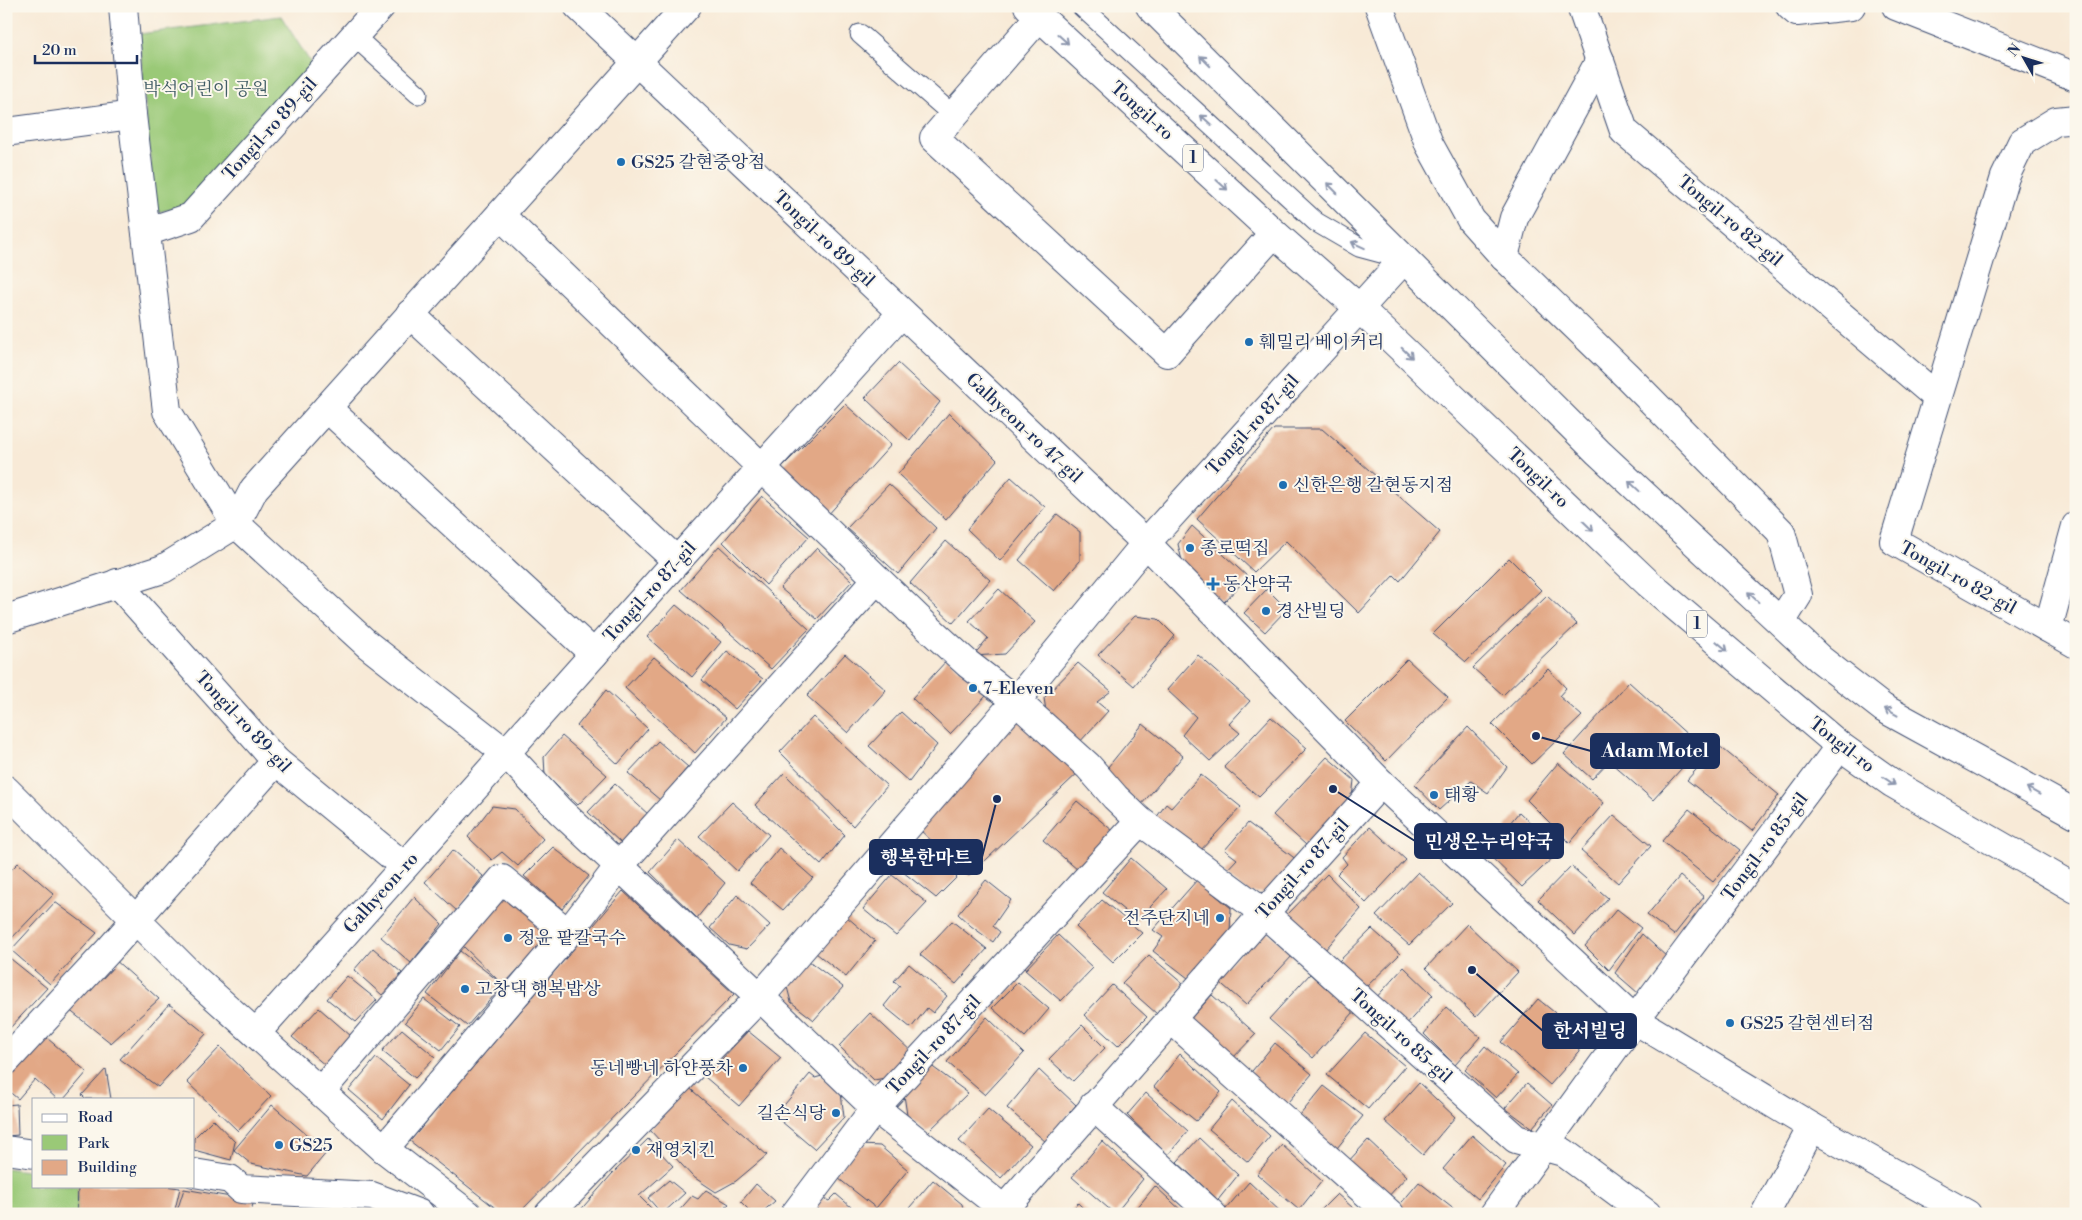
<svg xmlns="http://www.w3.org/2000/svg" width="2082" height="1220" viewBox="0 0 2082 1220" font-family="'Libre Bodoni','Noto Serif KR',serif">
<rect width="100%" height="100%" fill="#fbf7ec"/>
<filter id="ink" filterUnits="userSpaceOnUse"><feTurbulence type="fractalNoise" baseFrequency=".02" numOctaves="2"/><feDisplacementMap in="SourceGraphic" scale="10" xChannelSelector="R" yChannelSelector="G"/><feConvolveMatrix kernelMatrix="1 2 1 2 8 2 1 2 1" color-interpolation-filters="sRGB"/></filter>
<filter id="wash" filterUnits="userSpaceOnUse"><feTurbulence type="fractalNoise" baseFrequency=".0096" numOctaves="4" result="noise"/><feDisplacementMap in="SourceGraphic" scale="20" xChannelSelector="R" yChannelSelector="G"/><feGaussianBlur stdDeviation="1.12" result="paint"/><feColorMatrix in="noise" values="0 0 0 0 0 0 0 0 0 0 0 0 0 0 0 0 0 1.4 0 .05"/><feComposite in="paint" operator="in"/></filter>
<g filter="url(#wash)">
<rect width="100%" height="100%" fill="#f8ead7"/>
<g fill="#9ac977" stroke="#5a7c6a">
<path d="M281,16L312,65L187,205L155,213L139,34Z"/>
<path d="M6,1168L34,1172V1186H78L77,1214H6Z"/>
</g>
<g id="blocks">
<g fill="#e2a886">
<path d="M898,363L940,402L910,441L865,398Z"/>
<path d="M845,404L891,445L826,517L777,472Z"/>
<path d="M949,413L997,460L946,520L898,474Z"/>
<path d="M1274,429H1322L1440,532L1400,581L1394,575L1359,613L1286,541L1254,572L1197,519Z"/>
<path d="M1011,477L1045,507L1000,561L967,529Z"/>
<path d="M889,484L936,528L898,574L847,528Z"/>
<path d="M762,496L809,537L766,585L723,542Z"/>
<path d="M1057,514L1080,532V561L1054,591L1019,560Z"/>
<path d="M1192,526L1248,577L1223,603L1183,565L1178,544Z"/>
<path d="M946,541L990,580L953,623L910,583Z"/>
<path d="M719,546L809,629L771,669L681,590Z"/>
<path d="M817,548L852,581L817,619L780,588Z"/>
<path d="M1509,558L1541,590L1466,662L1433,634Z"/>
<path d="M999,589L1035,622L1005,654L973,656L988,638L969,621Z"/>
<path d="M1267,589L1287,609L1265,632L1244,613Z"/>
<path d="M1547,596L1577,624L1503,695L1473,668Z"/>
<path d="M676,605L721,642L692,677L647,637Z"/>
<path d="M1135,616L1158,619L1175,636L1134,686L1098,655Z"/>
<path d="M727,651L763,679L735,709L702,680Z"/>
<path d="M845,654L886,690L848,733L807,696Z"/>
<path d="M1198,655L1250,701L1229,724L1240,733L1210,761L1182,735L1196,717L1167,690Z"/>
<path d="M654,657L726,718L695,753L625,688Z"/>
<path d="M948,659L987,695L950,734L912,698Z"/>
<path d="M1407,659L1448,697L1386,761L1345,721Z"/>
<path d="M1078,663L1111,691L1097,702L1108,711L1078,744L1047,717L1044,698Z"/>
<path d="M1548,669L1566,688L1559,696L1582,716L1532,764L1492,724Z"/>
<path d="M1629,682L1701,747L1653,800L1609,761L1592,779L1564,754Z"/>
<path d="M606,690L648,729L618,764L577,726Z"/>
<path d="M901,712L937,745L909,782L869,746Z"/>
<path d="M1019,713L1081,770L969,876L919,829Z"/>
<path d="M813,717L887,786L853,826L780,752Z"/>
<path d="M1271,717L1307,748L1259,797L1224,767Z"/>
<path d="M1143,724L1183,756L1141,805L1103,773Z"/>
<path d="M1468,727L1507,767L1488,793L1471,781L1439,810L1415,785Z"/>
<path d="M562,736L607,775L578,805L545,775L544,757Z"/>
<path d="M658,741L688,767L660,800L628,773Z"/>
<path d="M1718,745L1779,795L1752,831L1687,780Z"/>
<path d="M1327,757L1354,780L1352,798L1306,845L1273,815Z"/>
<path d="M1558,763L1604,803L1570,843L1527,800Z"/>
<path d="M784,773L845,835L821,865L755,805Z"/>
<path d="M1201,775L1241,807L1199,852L1156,818L1166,804L1171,808Z"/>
<path d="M615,784L649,815L622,844L588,812Z"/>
<path d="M1077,801L1113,831L1078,870L1043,840Z"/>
<path d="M732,802L769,835L737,871L699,836Z"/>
<path d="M492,806L515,809L543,839L518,866L502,852L492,860L468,837Z"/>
<path d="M1689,809L1740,850L1713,882L1662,841Z"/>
<path d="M1519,812L1560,851L1522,887L1486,852Z"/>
<path d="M1614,815L1651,846L1618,883L1581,851Z"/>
<path d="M1248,823L1297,860L1268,892L1249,893L1223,874L1237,859L1225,850Z"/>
<path d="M1370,827L1406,860L1366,903L1337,874L1347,864L1342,857Z"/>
<path d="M678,840L725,883L697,918L650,872Z"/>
<path d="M919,842L957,877L936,898L898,868Z"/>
<path d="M553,847L589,876L562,909L524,876Z"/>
<path d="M779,848L813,878L783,910L750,883Z"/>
<path d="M453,850L483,876L457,911L425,882Z"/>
<path d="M1131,858L1167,889L1137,921L1102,892Z"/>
<path d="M18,863L54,894L10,940L6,937V875Z"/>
<path d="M1571,866L1608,898L1575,935L1538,900Z"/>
<path d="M1418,872L1452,903L1409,945L1376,916Z"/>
<path d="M1327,874L1361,909L1324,951L1286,916Z"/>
<path d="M892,875L927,903L896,936L863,909Z"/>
<path d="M1680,876L1704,897L1674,935L1647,915Z"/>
<path d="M986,880L1011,900L993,926L1000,932L993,942L971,926L958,914Z"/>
<path d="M1197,880L1231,908L1230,933L1188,978L1153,951L1163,937L1153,930Z"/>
<path d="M503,888L555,931L503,985L467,1026L427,994L460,951L501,983L462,945Z"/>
<path d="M623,891L734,994L518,1214H503L410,1141Z"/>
<path d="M737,895L770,925L747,949L729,945L710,928Z"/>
<path d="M414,897L442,924L411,963L381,937Z"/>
<path d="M1102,900L1142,933L1113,962L1076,927Z"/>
<path d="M55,902L97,933L50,984L11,950Z"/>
<path d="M1617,909L1641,928L1609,970L1585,946Z"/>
<path d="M847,917L875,941L846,977L816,953Z"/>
<path d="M952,921L987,949L956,984L920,955Z"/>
<path d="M1467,924L1518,972L1476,1017L1426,968Z"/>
<path d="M1263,929L1294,954L1246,1005L1216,979Z"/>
<path d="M1372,929L1400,954L1364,989L1337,963Z"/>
<path d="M1642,934L1668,958L1638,993L1615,973Z"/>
<path d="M1058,935L1093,968L1061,1001L1025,970Z"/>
<path d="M373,948L402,973L382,995L354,970Z"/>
<path d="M6,955L47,988L10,1028L6,1025Z"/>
<path d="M1149,955L1183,984L1157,1014L1122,983Z"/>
<path d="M114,959L159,999L111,1043L68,1009Z"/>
<path d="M809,961L843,987L814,1020L791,1002L787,987Z"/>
<path d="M909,964L947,996L933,1013L927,1008L911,1028L884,1006L900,986L894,981Z"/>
<path d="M1404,967L1433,995L1403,1028L1373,1001Z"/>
<path d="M1310,974L1354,1012L1313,1058L1269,1019Z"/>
<path d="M347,976L377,1000L356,1022L327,999Z"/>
<path d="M1018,982L1049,1009L1025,1037L992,1008Z"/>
<path d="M1112,985L1147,1017L1118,1046L1084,1015Z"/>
<path d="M1212,995L1256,1034L1229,1062L1186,1024Z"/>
<path d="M424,999L460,1027L441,1050L405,1022Z"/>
<path d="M1538,999L1576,1030L1579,1052L1550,1085L1501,1042Z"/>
<path d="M169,1004L206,1034L158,1087L120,1059Z"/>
<path d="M1446,1007L1480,1037L1455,1065L1424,1034Z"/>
<path d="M319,1008L351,1036L326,1066L292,1037Z"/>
<path d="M870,1013L913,1053L891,1077L874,1080L839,1046Z"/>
<path d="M987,1017L1024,1053L985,1095L947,1062Z"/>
<path d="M1082,1025L1105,1048L1073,1081L1049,1059Z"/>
<path d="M402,1029L435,1057L415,1078L382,1051Z"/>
<path d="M748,1031L781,1058L739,1106L705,1077Z"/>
<path d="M41,1033L87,1072L64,1099H57L35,1079L18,1099L6,1089V1074Z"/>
<path d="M1365,1033L1405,1066L1368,1109L1327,1075Z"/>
<path d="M1275,1043L1312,1074L1282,1109L1248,1076Z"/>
<path d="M1485,1046L1518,1074L1496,1098L1465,1070Z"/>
<path d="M220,1047L271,1096L238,1131L187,1082Z"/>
<path d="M1180,1054L1221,1092L1196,1121L1154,1087Z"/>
<path d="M376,1058L409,1085L383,1119L349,1090Z"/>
<path d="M930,1065L968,1093L928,1132L907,1115L904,1095Z"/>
<path d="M106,1069L111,1099H86L82,1095Z"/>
<path d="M1039,1070L1076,1105L1046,1142L1007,1108Z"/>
<path d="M810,1074L815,1078L822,1076L841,1093L844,1117L814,1149L775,1116Z"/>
<path d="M1419,1083L1455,1117L1423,1155L1385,1121Z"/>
<path d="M1527,1083L1552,1105L1532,1128L1505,1108Z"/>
<path d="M686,1085L767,1155L736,1181L716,1192L692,1176L650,1130Z"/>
<path d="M1324,1086L1363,1116L1333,1153L1295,1121Z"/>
<path d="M1146,1093L1188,1131L1168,1155L1127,1115Z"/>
<path d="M1232,1101L1270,1136L1248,1162L1209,1129Z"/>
<path d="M17,1104L18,1135L6,1136V1105Z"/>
<path d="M272,1105L327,1152L307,1176L251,1164L234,1150Z"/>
<path d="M988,1109L1031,1145L1001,1178L959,1141Z"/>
<path d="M213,1119L235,1142L231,1160L194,1150V1138Z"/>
<path d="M1472,1135L1506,1165L1478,1199L1443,1169Z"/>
<path d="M1199,1138L1238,1175L1218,1200L1177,1162Z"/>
<path d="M648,1139L673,1166L639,1196L657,1214H577L612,1174Z"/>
<path d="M1368,1140L1407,1176L1386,1199L1346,1164Z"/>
<path d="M1102,1141L1143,1179L1115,1214L1072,1177Z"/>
<path d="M861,1145L880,1146L908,1170L876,1208L834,1175Z"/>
<path d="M1282,1145L1322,1181L1299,1210L1257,1174Z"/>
<path d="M669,1180L685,1193L662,1214L648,1198Z"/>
<path d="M933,1180L962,1204L964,1214H904Z"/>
<path d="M1249,1182L1283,1214H1230L1225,1210Z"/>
<path d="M1419,1182L1460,1214H1403L1397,1208Z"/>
<path d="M756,1184L775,1201L760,1214H753L741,1202Z"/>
<path d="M78,1186H165L180,1188L174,1214H77Z"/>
<path d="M1155,1186L1185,1214H1132Z"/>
<path d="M184,1189L254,1201L250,1214H176Z"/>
<path d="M706,1190L729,1204L724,1209L729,1214H676L692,1196L698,1199Z"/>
<path d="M836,1194L859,1214H807L821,1197L829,1201Z"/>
<path d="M1337,1194L1360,1214H1317Z"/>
<path d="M1078,1203L1089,1214H1068Z"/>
</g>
</g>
</g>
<g filter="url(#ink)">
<use href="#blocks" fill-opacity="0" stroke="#3c4b70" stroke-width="1"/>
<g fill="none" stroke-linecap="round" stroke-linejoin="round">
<g stroke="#3c4b70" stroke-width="21">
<g id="lane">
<path d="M1081,6L1316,222L1359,247L1400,258"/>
<path d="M860,34L954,116"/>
<path d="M354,36L418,94"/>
</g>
</g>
<g stroke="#3c4b70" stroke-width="30">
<g id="street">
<path d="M123,6L132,115L167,411L236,524L368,645L506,753L560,811L760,997L875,1108L1010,1214"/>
<path d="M578,6L1146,543L1381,783L1635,1020L1812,1127L1967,1214"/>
<path d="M1379,6L1429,144L1471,220L1504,257L1628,377L1781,532L1798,595L1781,622"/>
<path d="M1581,6L1624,131L1937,397"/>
<path d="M1790,6L1797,12L1851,6"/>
<path d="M1896,6L2076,77"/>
<path d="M1039,17L934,138L1167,353L1274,233"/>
<path d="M2076,119L2056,121L2022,142L2005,177L1894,541L2076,644"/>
<path d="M6,132L132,115"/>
<path d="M500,215L924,624L968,664L1016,701L1088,766L1115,797L1140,821L1264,913L1516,1139L1563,1152L1647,1214"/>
<path d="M146,232L191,217L381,6"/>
<path d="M1504,257L1514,218L1600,60"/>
<path d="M410,314L677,561"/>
<path d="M327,408L594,654"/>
<path d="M117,583L276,761L404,866"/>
<path d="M6,619L163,569L236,524L254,489L687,6"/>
<path d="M2048,628L2076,526"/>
<path d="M1171,1019L1390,1214"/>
<path d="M256,1033L677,561L902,313"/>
<path d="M6,1061L109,950L276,761"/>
<path d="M321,1091L502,879L568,933"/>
<path d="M1093,1106L1212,1214"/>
<path d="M384,1149L568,933L619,866L877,579"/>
<path d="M6,1150L34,1154"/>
<path d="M194,1173L230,1179L241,1189L372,1196L420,1214"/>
<path d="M549,1214L760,997L1016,701L1146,543L1404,259"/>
<path d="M795,1214L875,1108L1140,821"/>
<path d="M1000,1214L1264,913L1381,783"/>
<path d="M1494,1214L1635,1020L1840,746"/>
<path d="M1765,1214L1812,1127"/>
</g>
</g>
<g stroke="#3c4b70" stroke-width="30">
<path id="secondary" d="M6,790L194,978L384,1149L468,1214"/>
</g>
<g stroke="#3c4b70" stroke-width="30">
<g id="primary">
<path d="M1028,6L1274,233L1359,308L1648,583L1840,746L1892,783L2076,889"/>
<path d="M1150,6L1598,452L1820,659L1883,708L2076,814"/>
</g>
</g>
<use href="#lane" stroke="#fff" stroke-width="19"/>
<use href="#street" stroke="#fff" stroke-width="28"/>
<use href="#secondary" stroke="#fff" stroke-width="28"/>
<use href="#primary" stroke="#fff" stroke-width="28"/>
</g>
<defs><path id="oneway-shaft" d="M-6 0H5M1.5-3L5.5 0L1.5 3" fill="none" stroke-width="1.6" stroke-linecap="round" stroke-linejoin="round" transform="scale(1.25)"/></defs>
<g stroke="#8d97ae">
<use href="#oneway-shaft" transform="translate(1063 39) rotate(42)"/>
<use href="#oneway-shaft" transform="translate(1205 61) rotate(-135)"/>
<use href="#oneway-shaft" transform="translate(1206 120) rotate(-138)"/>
<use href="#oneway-shaft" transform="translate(1222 185) rotate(42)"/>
<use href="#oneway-shaft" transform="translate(1332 188) rotate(-135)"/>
<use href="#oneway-shaft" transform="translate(1358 245) rotate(-155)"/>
<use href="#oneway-shaft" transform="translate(1407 353) rotate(44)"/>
<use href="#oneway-shaft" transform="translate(1634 486) rotate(-137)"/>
<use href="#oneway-shaft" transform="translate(1588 526) rotate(44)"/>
<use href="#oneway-shaft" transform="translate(1753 597) rotate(-137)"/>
<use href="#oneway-shaft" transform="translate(1722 646) rotate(40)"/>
<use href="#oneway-shaft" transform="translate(1891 712) rotate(-151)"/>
<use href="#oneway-shaft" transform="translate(1889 781) rotate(34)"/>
<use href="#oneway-shaft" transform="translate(2033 791) rotate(-151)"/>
</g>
</g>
<g fill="#1f6fb2" stroke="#fbf7ec" stroke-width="2">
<circle cx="621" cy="162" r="5"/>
<circle cx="1249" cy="342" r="5"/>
<circle cx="1283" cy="485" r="5"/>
<circle cx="1190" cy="548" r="5"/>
<path d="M1210.5 576.5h5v5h5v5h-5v5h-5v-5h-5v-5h5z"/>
<circle cx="1266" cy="611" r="5"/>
<circle cx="973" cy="688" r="5"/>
<circle cx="1434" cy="795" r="5"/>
<circle cx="1220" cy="918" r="5"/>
<circle cx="508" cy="938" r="5"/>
<circle cx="465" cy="989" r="5"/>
<circle cx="1730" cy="1023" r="5"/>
<circle cx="743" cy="1068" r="5"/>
<circle cx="836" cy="1113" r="5"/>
<circle cx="279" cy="1145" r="5"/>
<circle cx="636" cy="1150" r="5"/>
</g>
<g text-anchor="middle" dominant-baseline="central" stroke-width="4" stroke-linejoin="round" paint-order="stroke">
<g fill="#fbf7ec" stroke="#5e6b89" stroke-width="1">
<rect x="1183" y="144.5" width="20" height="27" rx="4"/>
<rect x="1687" y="610.5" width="20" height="27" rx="4"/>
</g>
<g font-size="16" font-weight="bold" fill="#1b2f5e">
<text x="1193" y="158">1</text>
<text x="1697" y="624">1</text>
</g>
<g font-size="18" fill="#415d66" stroke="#fbf7ec">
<text x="206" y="89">박석어린이 공원</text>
</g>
<g font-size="18" fill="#1b2f5e" stroke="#fbf7ec">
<text transform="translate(1142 111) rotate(42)">Tongil-ro</text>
<text transform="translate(270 129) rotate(-48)">Tongil-ro 89-gil</text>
<text transform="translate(1730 221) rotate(40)">Tongil-ro 82-gil</text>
<text transform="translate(824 239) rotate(43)">Tongil-ro 89-gil</text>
<text transform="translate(1253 425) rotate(-48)">Tongil-ro 87-gil</text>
<text transform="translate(1024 428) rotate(43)">Galhyeon-ro 47-gil</text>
<text transform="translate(1538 478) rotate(44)">Tongil-ro</text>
<text transform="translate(1958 578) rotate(29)">Tongil-ro 82-gil</text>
<text transform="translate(650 592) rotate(-48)">Tongil-ro 87-gil</text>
<text transform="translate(243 722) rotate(47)">Tongil-ro 89-gil</text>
<text transform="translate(1842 745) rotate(38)">Tongil-ro</text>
<text transform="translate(1765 847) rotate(-53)">Tongil-ro 85-gil</text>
<text transform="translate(1303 869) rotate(-48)">Tongil-ro 87-gil</text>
<text transform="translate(381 893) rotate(-48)">Galhyeon-ro</text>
<text transform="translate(1401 1036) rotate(42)">Tongil-ro 85-gil</text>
<text transform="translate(934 1045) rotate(-47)">Tongil-ro 87-gil</text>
</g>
<g font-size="18" fill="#1b2f5e" stroke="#fbf7ec" text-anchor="start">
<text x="631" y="162">GS25 갈현중앙점</text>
<text x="1259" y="342">훼밀리 베이커리</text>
<text x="1293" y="485">신한은행 갈현동지점</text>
<text x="1200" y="548">종로떡집</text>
<text x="1223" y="584">동산약국</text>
<text x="1276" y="611">경산빌딩</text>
<text x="983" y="688">7-Eleven</text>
<text x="1444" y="795">태황</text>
<text x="1210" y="918" text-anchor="end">전주단지네</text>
<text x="518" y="938">정윤 팥칼국수</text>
<text x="475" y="989">고창댁 행복밥상</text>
<text x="1740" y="1023">GS25 갈현센터점</text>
<text x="733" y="1068" text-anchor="end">동네빵네 하얀풍차</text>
<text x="826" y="1113" text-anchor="end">길손식당</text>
<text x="289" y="1145">GS25</text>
<text x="646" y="1150">재영치킨</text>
</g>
</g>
<path fill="none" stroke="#1b2f5e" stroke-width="2" d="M1536 736L1591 751M1333 789L1415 841M997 799L982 857M1472 970L1543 1031"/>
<g fill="#1b2f5e" stroke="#fbf7ec" stroke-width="2">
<circle cx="1536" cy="736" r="5"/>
<circle cx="1333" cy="789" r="5"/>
<circle cx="997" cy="799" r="5"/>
<circle cx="1472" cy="970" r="5"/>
</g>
<g fill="#1b2f5e" stroke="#1b2f5e" stroke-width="2">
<rect x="1591" y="734" width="128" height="34" rx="5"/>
<rect x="1415" y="824" width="148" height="34" rx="5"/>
<rect x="870" y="840" width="112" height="34" rx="5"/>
<rect x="1543" y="1014" width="93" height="34" rx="5"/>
</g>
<g font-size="19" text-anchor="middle" font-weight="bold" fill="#fff">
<text x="1655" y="757">Adam Motel</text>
<text x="1489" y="848">민생온누리약국</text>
<text x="926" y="864">행복한마트</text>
<text x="1590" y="1037">한서빌딩</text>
</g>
<rect width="2082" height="1220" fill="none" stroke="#fbf7ec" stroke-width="25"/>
<rect x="32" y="1098" width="162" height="90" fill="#fbf7ec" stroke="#a1a7b3"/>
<rect x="42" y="1114" width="25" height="8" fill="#ffffff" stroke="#a1a7b3"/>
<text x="78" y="1122" font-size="15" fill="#1b2f5e">Road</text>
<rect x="42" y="1135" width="25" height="15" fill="#9ac977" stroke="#a1a7b3"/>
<text x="78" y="1148" font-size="15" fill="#1b2f5e">Park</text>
<rect x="42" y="1160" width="25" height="15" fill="#e2a886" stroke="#a1a7b3"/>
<text x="78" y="1172" font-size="15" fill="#1b2f5e">Building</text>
<g transform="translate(2024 58) rotate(309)" stroke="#fbf7ec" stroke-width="4" paint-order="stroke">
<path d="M0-4L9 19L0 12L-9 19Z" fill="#1b2f5e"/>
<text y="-8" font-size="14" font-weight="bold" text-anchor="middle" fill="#1b2f5e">N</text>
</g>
<path d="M35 55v8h102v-8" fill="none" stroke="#1b2f5e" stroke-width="2.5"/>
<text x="42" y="55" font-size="15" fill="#1b2f5e" stroke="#fbf7ec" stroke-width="4" paint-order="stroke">20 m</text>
</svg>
